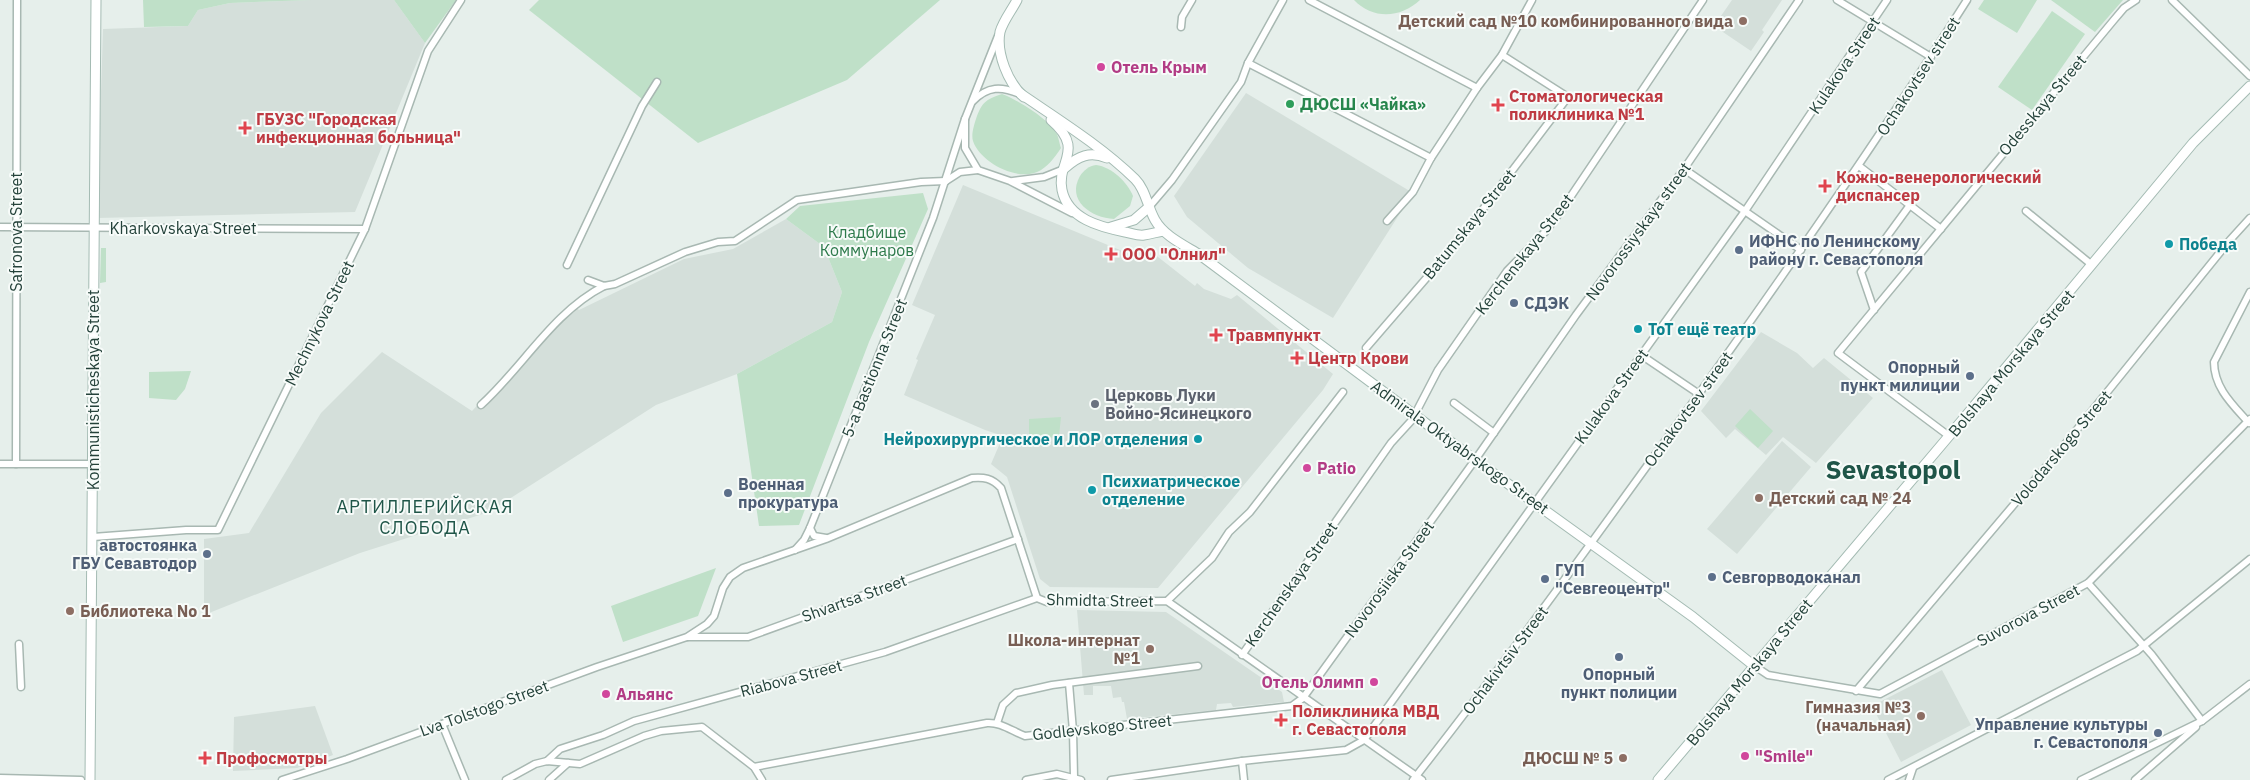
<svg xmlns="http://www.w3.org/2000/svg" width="2250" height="780" viewBox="0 0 2250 780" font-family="'IBM Plex Sans',sans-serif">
<rect width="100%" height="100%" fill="#e6efeb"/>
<g fill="#d4dfda">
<path d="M311,0H394L425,43L355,212L97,218L103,29L188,26L198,10L230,3Z"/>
<path d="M1732,0H1782L1762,30L1764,32L1751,51L1714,26Z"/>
<path d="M1246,93L1413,193L1333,318L1248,268L1187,217L1174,196Z"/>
<path d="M963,185L1132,255V250L1148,248V252L1153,253L1195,286L1197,283L1204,289L1231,299L1237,295L1333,374L1323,390L1158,588L1050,587L1040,579L1007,477L991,464L1003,436L985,430L904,395L918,360L916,359L935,315L912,305Z"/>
<path d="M786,219L824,247L842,292L832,322L737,374L656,405L489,512L360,553L204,615V539L249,533L321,413L382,352L472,411L572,304L579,310L684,259L733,249Z"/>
<path d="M1761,332L1797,353L1813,368L1824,358L1873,398L1816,463L1783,437L1766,455L1735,429L1726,438L1701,411Z"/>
<path d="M1782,441L1811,467L1737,554L1707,529Z"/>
<path d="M1077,610L1166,612L1282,692L1284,702L1233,707L1231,703L1217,704L1216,710L1127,719L1124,702H1122L1121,697L1113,698L1111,686H1093V695H1084Z"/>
<path d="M1942,670L1971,725L1901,762L1872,706Z"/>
<path d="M315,706L333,755L297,768L233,771L234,717Z"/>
</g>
<g fill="#bfe0c8">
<path d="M143,0H311L230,3L198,10L188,26L144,27Z"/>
<path d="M394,0H456L425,43Z"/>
<path d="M539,0H940L847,80L698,143L529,10Z"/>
<path d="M1354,0H1420C1401,18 1373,20 1354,0Z"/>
<path d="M1984,0H2037L2017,33L1978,9Z"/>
<path d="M2051,0H2123L2095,32Z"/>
<path d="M2052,11L2085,34L2032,110L1998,87Z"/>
<path d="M1002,94C1016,99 1049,119 1056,133C1059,137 1059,143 1061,148C1055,157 1047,168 1037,172C1016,181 980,162 973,141C971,135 974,125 976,119C982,102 985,100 1002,94Z"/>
<path d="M1096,165C1112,167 1127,182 1133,196L1130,206L1114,219C1091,218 1066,200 1080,176C1084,170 1089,166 1096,165Z"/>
<path d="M923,193L928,209L869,342L799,525L759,526L737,374L832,322L842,292L824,247L786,219L800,206Z"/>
<path d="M101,248H106V282L100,283Z"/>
<path d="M191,371L185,389L176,400L149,398V372Z"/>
<path d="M1750,409L1773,431L1758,448L1735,426Z"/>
<path d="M1061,417L1059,436L1050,438L1048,445L1029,447V419Z"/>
<path d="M716,568L698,616L623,642L611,606Z"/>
</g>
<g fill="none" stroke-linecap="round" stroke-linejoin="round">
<g stroke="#a8b8b2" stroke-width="9">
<g id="street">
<path d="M1309,0L1477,88"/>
<path d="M1837,0L1931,57"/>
<path d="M2172,0L2250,76"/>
<path d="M1181,27L1182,17L1192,0"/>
<path d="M998,36L965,119V148L978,170L1010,181L1072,213"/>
<path d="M1248,63L1431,158"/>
<path d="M973,101C988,86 1001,86 1020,94"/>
<path d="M1859,166L1941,229"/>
<path d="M1684,169L1801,250"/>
<path d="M946,181L960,172L978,170"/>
<path d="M1013,181L1044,177L1064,169"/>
<path d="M1149,207L1172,180L1241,82L1248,63L1283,0"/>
<path d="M2026,211L2092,265"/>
<path d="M1387,221L1413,192L1431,158L1477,88L1502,55L1532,0"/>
<path d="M0,227L365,229"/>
<path d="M567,265L642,106L657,82"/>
<path d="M588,280L604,286L615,284L685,252L718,242L735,241L797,200L921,182L946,181"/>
<path d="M1874,310L1861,272L1910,205"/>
<path d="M1366,348L1461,238L1568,97L1502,55"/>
<path d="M1641,355L1699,394"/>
<path d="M1454,403L1494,433"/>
<path d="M481,405C523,367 553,312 604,286"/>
<path d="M2249,423C2233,405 2214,388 2214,362L2250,292"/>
<path d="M1949,436L1838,353L2113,21L2124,8L2136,0"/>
<path d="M0,464H93"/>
<path d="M16,464L17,0"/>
<path d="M810,528L814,536L826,538"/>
<path d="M93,537L186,530H218L365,229L428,51L461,0"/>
<path d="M795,550L804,540L810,528L933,218L965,119"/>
<path d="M2088,583L2152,655L2202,721"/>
<path d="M1037,598L1047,602L1167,601L1422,780"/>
<path d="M1167,601L1212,558L1229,532L1250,512L1343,392"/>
<path d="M688,637H748L1018,539"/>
<path d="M19,644L21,687"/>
<path d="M1242,655L1391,443L1412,420L1438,370L1507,271L1545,232L1561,211L1703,0"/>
<path d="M1753,665L1768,675L1880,694L2088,583L2250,419"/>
<path d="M1069,683L1073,731L1074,777"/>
<path d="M1856,691L2066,443L2230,240L2250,218"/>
<path d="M997,723L1003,705L1016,693L1052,685L1198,666"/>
<path d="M442,724L465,780"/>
<path d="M547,761L560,749L603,735L634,721L885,652L1037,598"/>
<path d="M1242,761L1244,780"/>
<path d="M754,767L987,723C1000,722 1012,731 1025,736L1292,706L1303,698L1475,460L1576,315L1684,169L1799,0"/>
<path d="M0,778L81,780"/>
<path d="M282,780L347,759L597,667L687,637L707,624L714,616L723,588L730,577L743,568L826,539L972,478C984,477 992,478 1001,488L1037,598"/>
<path d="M506,780L535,764L547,761L580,764L644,736L661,731L702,727L754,767L762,780"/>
<path d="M549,780L568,763"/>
<path d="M1026,780L1057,774L1081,780"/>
<path d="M1111,780L1242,761L1346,750L1364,740L1745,211L1887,0"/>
<path d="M1413,780C1498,672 1579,560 1660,448C1766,301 1870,153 1967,0"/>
<path d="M1888,780L2137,651L2250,559"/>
<path d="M1909,780L1913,768"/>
<path d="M2081,780L2202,721L2250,684"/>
<path d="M2135,780L2196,727"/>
</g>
</g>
<g stroke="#a4bbb3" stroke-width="11">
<g id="secondary">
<path d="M1017,0C1012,10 1003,21 1000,32C996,53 1008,83 1024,97"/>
<path d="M1021,94C1059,120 1101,146 1135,179C1146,190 1147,206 1155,220C1164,236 1184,245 1200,255L1475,460L1693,617L1753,665"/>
<path d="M1051,120C1086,150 1056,162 1062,190C1068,219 1100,227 1125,232C1131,233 1138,236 1144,235C1151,234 1157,232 1163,231"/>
<path d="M1065,168C1078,156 1090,151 1107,158"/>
<path d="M1111,227L1134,220L1149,207"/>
<path d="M90,780L96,0"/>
<path d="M1658,780L1949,436L2193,143L2250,86"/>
</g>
</g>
<use href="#street" stroke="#fff" stroke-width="6"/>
<use href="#secondary" stroke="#fff" stroke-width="9"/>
</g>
<g fill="#8d6e63" stroke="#f7fbf9" stroke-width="2">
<circle cx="1743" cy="21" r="5"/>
<circle cx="1759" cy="498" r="5"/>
<circle cx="70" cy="611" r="5"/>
<circle cx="1150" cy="649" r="5"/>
<circle cx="1921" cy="716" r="5"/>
<circle cx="1623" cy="758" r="5"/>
</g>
<g fill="#d1479c" stroke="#f7fbf9" stroke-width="2">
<circle cx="1101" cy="67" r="5"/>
<circle cx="1307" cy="468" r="5"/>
<circle cx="1374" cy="682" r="5"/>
<circle cx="606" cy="694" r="5"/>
<circle cx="1745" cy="756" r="5"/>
</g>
<circle fill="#2e9e5b" stroke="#f7fbf9" stroke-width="2" cx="1290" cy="104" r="5"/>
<g fill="#e0444e" stroke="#f7fbf9" stroke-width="2">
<path d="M1495.5 97.5h5v5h5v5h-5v5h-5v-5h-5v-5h5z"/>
<path d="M242.5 120.5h5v5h5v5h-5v5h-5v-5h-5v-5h5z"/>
<path d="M1822.5 178.5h5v5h5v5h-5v5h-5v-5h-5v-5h5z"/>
<path d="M1108.5 246.5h5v5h5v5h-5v5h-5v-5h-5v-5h5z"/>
<path d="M1213.5 327.5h5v5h5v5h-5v5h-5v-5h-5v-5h5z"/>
<path d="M1294.5 350.5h5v5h5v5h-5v5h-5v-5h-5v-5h5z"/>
<path d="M1278.5 712.5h5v5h5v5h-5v5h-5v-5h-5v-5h5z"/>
<path d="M202.5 750.5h5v5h5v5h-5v5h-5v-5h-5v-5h5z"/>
</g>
<g fill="#0f9aa8" stroke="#f7fbf9" stroke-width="2">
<circle cx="2169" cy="244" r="5"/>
<circle cx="1638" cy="329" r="5"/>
<circle cx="1198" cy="439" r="5"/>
<circle cx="1092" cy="490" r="5"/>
</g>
<g fill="#5c6f8a" stroke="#f7fbf9" stroke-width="2">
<circle cx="1739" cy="250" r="5"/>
<circle cx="1514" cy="303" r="5"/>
<circle cx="1970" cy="376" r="5"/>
<circle cx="728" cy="493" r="5"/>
<circle cx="207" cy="554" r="5"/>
<circle cx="1712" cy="577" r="5"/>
<circle cx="1545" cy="579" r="5"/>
<circle cx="1619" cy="657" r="5"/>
<circle cx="2158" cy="733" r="5"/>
</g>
<circle fill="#6b7280" stroke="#f7fbf9" stroke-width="2" cx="1095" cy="404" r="5"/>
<g text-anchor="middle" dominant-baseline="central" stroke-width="4" stroke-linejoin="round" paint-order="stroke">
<g font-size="16" font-weight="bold" fill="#785e54" stroke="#f7fbf9" text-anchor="end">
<text x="1733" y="21">Детский сад №10 комбинированного вида</text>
<text x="1769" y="498" text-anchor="start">Детский сад № 24</text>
<text x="80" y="611" text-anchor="start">Библиотека No 1</text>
<text x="1140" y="640">Школа-интернат<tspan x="1140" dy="18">№1</tspan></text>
<text x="1911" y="707">Гимназия №3<tspan x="1911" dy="18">(начальная)</tspan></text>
<text x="1613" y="758">ДЮСШ № 5</text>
</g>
<g font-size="16" fill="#24423a" stroke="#f7fbf9">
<text transform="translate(1844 65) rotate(-56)">Kulakova Street</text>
<text transform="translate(1918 76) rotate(-57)">Ochakovtsev street</text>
<text transform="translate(2042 105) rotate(-50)">Odesskaya Street</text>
<text transform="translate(1469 224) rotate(-51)">Batumskaya Street</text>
<text x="183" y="228">Kharkovskaya Street</text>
<text transform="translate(1638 231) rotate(-54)">Novorossiyskaya street</text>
<text transform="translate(16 232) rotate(-90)">Safronova Street</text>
<text transform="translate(1524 254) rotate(-52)">Kerchenskaya Street</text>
<text transform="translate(319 323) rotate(-64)">Mechnykova Street</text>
<text transform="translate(2011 363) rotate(-50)">Bolshaya Morskaya Street</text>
<text transform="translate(874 368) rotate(-68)">5-a Bastionna Street</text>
<text transform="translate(93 390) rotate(-90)">Kommunisticheskaya Street</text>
<text transform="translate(1611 396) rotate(-54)">Kulakova Street</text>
<text transform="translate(1688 409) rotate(-54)">Ochakovtsev street</text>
<text transform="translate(1460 447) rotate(36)">Admirala Oktyabrskogo Street</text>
<text transform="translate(2061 448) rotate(-50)">Volodarskogo Street</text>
<text transform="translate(1389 579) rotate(-54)">Novorosiiska Street</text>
<text transform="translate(1291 584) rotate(-55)">Kerchenskaya Street</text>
<text transform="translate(854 598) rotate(-20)">Shvartsa Street</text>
<text transform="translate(1100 600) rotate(1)">Shmidta Street</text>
<text transform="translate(2028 615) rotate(-28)">Suvorova Street</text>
<text transform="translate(1505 660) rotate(-53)">Ochakivtsiv Street</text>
<text transform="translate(1749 672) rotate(-50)">Bolshaya Morskaya Street</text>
<text transform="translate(791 678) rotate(-15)">Riabova Street</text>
<text transform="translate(484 708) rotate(-20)">Lva Tolstogo Street</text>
<text transform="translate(1102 727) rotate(-6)">Godlevskogo Street</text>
</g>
<g font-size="16" font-weight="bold" fill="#b23c85" stroke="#f7fbf9" text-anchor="start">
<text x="1111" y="67">Отель Крым</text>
<text x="1317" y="468">Patio</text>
<text x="1364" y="682" text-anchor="end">Отель Олимп</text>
<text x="616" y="694">Альянс</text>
<text x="1755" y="756">"Smile"</text>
</g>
<g font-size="16" font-weight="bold" fill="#be3a42" stroke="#f7fbf9" text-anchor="start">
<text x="1509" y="96">Стоматологическая<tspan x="1509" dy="18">поликлиника №1</tspan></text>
<text x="256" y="119">ГБУЗС "Городская<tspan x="256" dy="18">инфекционная больница"</tspan></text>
<text x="1836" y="177">Кожно-венерологический<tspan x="1836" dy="18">диспансер</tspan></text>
<text x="1122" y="254">ООО "Олнил"</text>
<text x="1227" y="335">Травмпункт</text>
<text x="1308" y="358">Центр Крови</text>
<text x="1292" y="711">Поликлиника МВД<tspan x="1292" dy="18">г. Севастополя</tspan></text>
<text x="216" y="758">Профосмотры</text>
</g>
<g font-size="16" font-weight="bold" fill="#27864d" stroke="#f7fbf9" text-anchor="start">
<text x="1300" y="104">ДЮСШ «Чайка»</text>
</g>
<g font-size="16" fill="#2d7a4b" stroke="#f7fbf9">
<text x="867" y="232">Кладбище<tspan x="867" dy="18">Коммунаров</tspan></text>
</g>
<g font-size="16" font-weight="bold" fill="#4e5e75" stroke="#f7fbf9" text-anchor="start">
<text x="1749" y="241">ИФНС по Ленинскому<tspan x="1749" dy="18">району г. Севастополя</tspan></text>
<text x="1524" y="303">СДЭК</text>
<text x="1960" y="367" text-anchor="end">Опорный<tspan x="1960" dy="18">пункт милиции</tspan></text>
<text x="738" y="484">Военная<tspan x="738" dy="18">прокуратура</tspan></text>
<text x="197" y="545" text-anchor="end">автостоянка<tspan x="197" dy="18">ГБУ Севавтодор</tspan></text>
<text x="1555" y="570">ГУП<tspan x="1555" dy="18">"Севгеоцентр"</tspan></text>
<text x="1722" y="577">Севгорводоканал</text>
<text x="1619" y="674" text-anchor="middle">Опорный<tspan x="1619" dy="18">пункт полиции</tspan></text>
<text x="2148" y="724" text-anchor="end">Управление культуры<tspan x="2148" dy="18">г. Севастополя</tspan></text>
</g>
<g font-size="16" font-weight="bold" fill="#0d838f" stroke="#f7fbf9" text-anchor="start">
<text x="2179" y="244">Победа</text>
<text x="1648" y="329">ТоТ ещё театр</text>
<text x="1188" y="439" text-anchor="end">Нейрохирургическое и ЛОР отделения</text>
<text x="1102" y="481">Психиатрическое<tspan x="1102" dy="18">отделение</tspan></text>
</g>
<g font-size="16" font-weight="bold" fill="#5b616d" stroke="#f7fbf9" text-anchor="start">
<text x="1105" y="395">Церковь Луки<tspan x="1105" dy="18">Войно-Ясинецкого</tspan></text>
</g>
<g font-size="18" letter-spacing="1" fill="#1f5548" stroke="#f7fbf9">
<text x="425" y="506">АРТИЛЛЕРИЙСКАЯ<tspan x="425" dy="21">СЛОБОДА</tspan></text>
</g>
<g font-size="26" font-weight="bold" fill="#1f5548" stroke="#f7fbf9">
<text x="1893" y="469">Sevastopol</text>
</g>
</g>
</svg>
